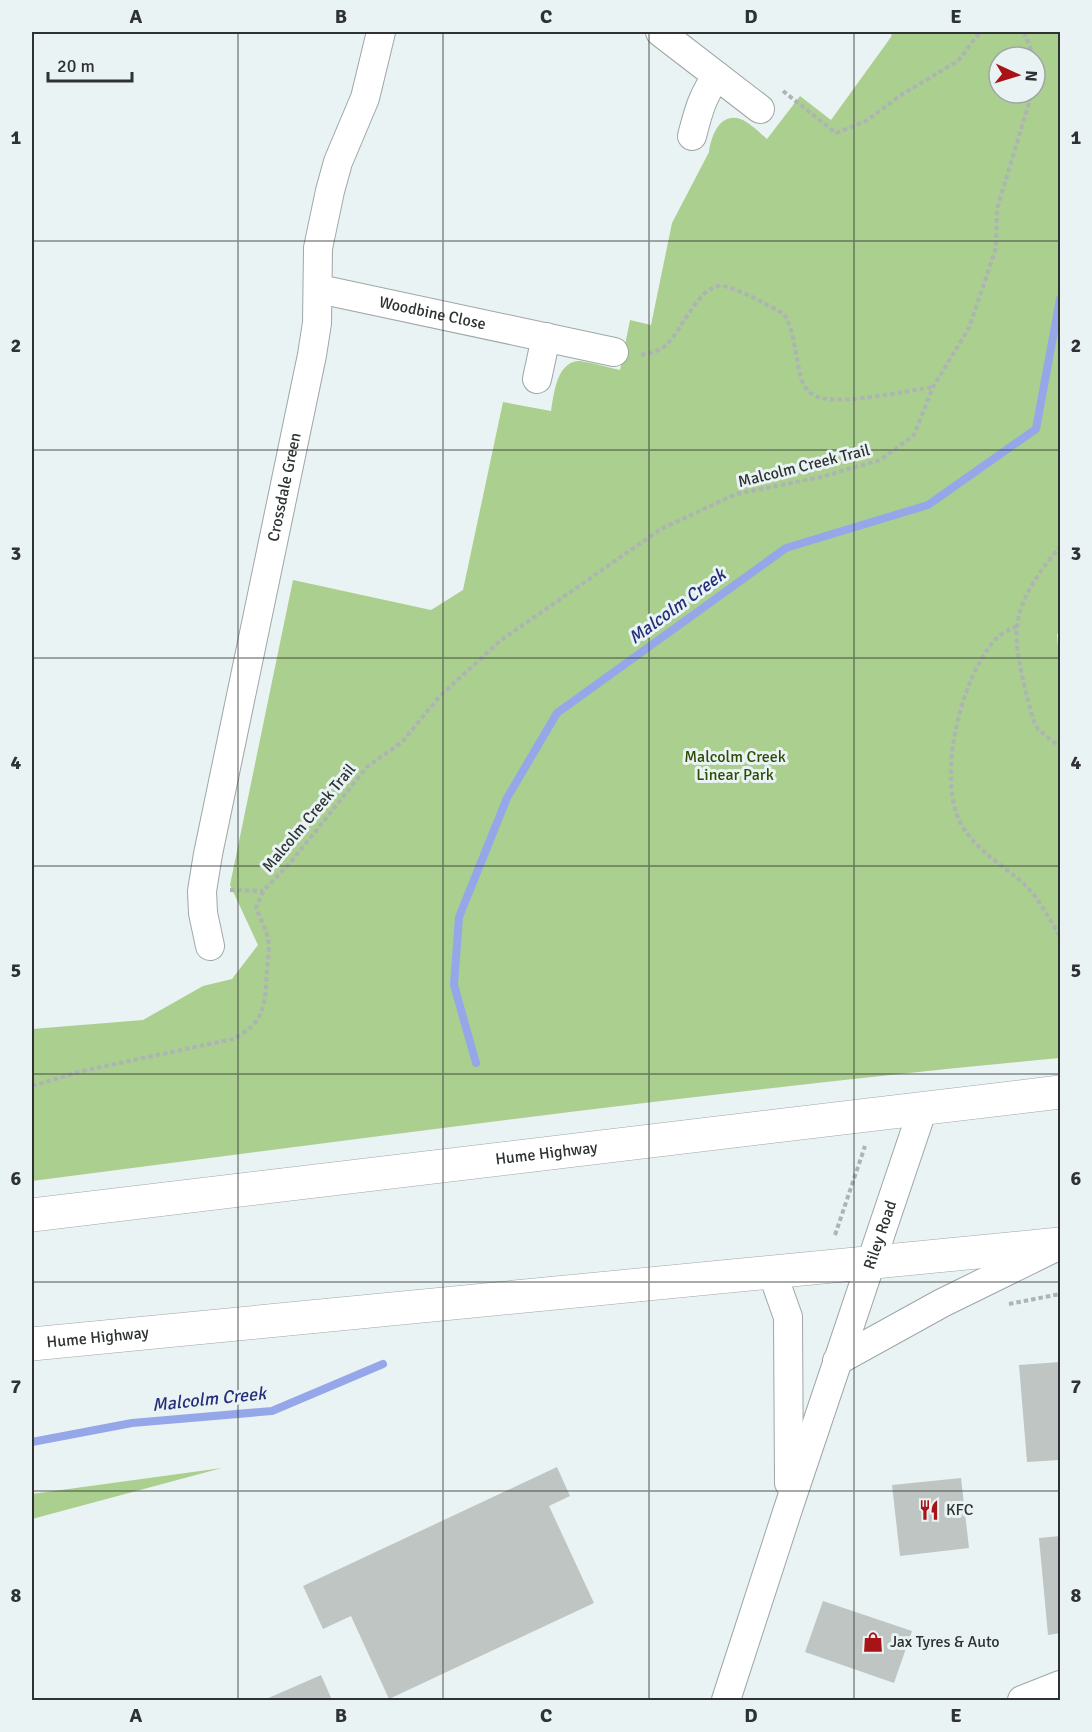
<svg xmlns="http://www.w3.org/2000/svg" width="1092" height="1732" viewBox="0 0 1092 1732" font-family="Signika,sans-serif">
<rect width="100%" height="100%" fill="#eaf3f4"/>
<g fill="#abcf8f" fill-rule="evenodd">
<path d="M892,32H1060V633L1057,634L1060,673V1058C717,1090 374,1137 32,1181V1029L143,1020L203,986L232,979L258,945L230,885L293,580L431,610L463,590L503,402L551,411C554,395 556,363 578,361C587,361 610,368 620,370L630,320L651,325L672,223L709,152C711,135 721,110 743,120C751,124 760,133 767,139L800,96L831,120L891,37ZM999,57H1035V93H999Z"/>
<path d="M222,1468L32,1519V1494Z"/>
</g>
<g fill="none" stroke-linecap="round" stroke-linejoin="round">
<g stroke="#95a7e9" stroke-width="8">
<path d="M476,1063L454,985L459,917L507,798L557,713L786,548L928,505L1036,429L1060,299"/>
<path d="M32,1442L132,1423L272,1411L383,1364"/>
</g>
</g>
<g fill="#bec5c2">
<path d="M1060,1362V1460L1027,1462L1019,1365Z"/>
<path d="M557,1467L570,1496L549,1506L594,1603L389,1699L351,1616L323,1629L303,1586Z"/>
<path d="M961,1478L969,1548L900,1556L892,1485Z"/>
<path d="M1060,1536V1633L1048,1635L1039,1538Z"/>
<path d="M823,1601L912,1631L894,1683L805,1652Z"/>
<path d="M321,1675L332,1700H264Z"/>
</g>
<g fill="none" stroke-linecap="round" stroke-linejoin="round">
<g stroke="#9ea6a7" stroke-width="30">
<g id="street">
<path d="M660,32L760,109"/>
<path d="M692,136C698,113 702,96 717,76"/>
<path id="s1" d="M319,289L614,352"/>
<path d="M537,379L546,337"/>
<path id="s2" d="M210,946L203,913L202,891L208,854L312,355L317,323L318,248L330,191L338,162L365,98L381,32"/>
<path d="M772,1272L788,1317L789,1483"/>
<path d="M837,1361L942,1303L1056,1247"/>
<path id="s3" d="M726,1700L789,1506L923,1108"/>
<path d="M1022,1700L1060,1685"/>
</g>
</g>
<g stroke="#9ea6a7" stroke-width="34">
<g id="highway">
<path id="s4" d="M32,1215L1060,1092"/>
<path id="s5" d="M32,1344L1060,1244"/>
</g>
</g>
<g stroke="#acb4b4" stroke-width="4" stroke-dasharray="4.5 3" stroke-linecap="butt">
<path d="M1024,32L1034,57"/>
<path d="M783,91L836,133L866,121L901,95L958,61L980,32"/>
<path d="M641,355C651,353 660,351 667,344C682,330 698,287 720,286C732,285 772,307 784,314C796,334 795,359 802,381C806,391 812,396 822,398C849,404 904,391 933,387"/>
<path d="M1017,626C1008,630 1000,634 994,641C961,679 936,778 961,824C976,851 1002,864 1024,884C1039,898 1049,919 1060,936"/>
<path d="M1056,744L1038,729L1034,722C1027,698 1014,651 1017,627C1020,597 1041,569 1060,547"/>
<path d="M230,890L263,891"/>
<path d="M32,1086L82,1071L233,1039C267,1022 265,1002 267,968C268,959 270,948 268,939C266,929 260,918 256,908L263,891L290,863L367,767L402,742L440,696L500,641L661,529L736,494L821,477L880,460L914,435L933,387L969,328L996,248L997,209L1029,103L1030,93"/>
<path d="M835,1235L865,1146"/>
<path d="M1009,1304L1060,1294"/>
</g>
<use href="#street" stroke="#fff" stroke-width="28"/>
<use href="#highway" stroke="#fff" stroke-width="33"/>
</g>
<path fill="none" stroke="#2e3232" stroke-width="1.5" stroke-opacity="0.55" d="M238,32V1700M443,32V1700M649,32V1700M854,32V1700M32,241H1060M32,450H1060M32,658H1060M32,866H1060M32,1074H1060M32,1282H1060M32,1491H1060"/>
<defs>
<g id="restaurant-bare" transform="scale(1.62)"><path d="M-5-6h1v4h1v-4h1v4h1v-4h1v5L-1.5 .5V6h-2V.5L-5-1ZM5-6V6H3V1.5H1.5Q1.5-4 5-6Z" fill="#a81317" stroke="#eaf3f4" stroke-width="2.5" paint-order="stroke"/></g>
<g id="shop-bare" transform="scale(1.62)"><path d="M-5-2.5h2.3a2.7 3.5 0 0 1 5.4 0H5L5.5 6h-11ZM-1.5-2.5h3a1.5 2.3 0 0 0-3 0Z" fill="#a81317" stroke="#eaf3f4" stroke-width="2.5" paint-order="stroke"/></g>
</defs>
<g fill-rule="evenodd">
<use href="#restaurant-bare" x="929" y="1510"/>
<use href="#shop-bare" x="873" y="1642"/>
</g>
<g text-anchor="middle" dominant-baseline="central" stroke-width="6" stroke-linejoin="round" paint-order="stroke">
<g font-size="16" fill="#2e3232" stroke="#eaf3f4">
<text stroke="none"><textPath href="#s1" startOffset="116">Woodbine Close</textPath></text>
<text transform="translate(804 466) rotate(-14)">Malcolm Creek Trail</text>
<text stroke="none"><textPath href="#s2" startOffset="468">Crossdale Green</textPath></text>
<text transform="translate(309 818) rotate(-50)">Malcolm Creek Trail</text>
<text stroke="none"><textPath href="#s4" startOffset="518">Hume Highway</textPath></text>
<text stroke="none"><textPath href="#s3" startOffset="490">Riley Road</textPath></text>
<text stroke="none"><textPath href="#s5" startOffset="66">Hume Highway</textPath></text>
</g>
<g font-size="16" fill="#2c4c03" stroke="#eaf3f4">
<text x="735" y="757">Malcolm Creek<tspan x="735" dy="18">Linear Park</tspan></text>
</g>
<g font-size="16" fill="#2e3232" stroke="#eaf3f4" text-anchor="start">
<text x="946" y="1510">KFC</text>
<text x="890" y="1642">Jax Tyres &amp; Auto</text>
</g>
<g font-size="18" font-style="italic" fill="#242e7a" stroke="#eaf3f4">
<text transform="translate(677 606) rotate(-36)">Malcolm Creek</text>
<text transform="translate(209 1399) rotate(-6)">Malcolm Creek</text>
</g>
</g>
<rect width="1092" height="1732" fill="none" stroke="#eaf3f4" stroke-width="66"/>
<g transform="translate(1017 75) rotate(94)"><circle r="28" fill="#eaf3f4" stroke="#9fa6a6" stroke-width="1.5"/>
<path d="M0-4.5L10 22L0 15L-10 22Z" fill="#a81317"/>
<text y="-9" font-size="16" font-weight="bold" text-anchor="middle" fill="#2e3232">N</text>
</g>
<path d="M48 72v9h84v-9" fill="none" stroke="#2e3232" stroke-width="3"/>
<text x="57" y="72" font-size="18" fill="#2e3232" stroke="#eaf3f4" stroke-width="4.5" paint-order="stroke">20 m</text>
<rect x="33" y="33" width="1026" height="1666" fill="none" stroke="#2e3232" stroke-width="2"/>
<g font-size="20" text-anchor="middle" font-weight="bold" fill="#2e3232">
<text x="136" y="23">A</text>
<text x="341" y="23">B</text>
<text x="546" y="23">C</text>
<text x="751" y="23">D</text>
<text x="956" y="23">E</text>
<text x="16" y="144">1</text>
<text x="1076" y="144">1</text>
<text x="16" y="352">2</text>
<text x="1076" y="352">2</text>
<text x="16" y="560">3</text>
<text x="1076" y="560">3</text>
<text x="16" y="769">4</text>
<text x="1076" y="769">4</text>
<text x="16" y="977">5</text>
<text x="1076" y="977">5</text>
<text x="16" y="1185">6</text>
<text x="1076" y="1185">6</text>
<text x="16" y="1393">7</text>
<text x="1076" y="1393">7</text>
<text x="16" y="1602">8</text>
<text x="1076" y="1602">8</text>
<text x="136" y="1722">A</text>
<text x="341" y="1722">B</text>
<text x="546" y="1722">C</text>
<text x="751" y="1722">D</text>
<text x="956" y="1722">E</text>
</g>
</svg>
